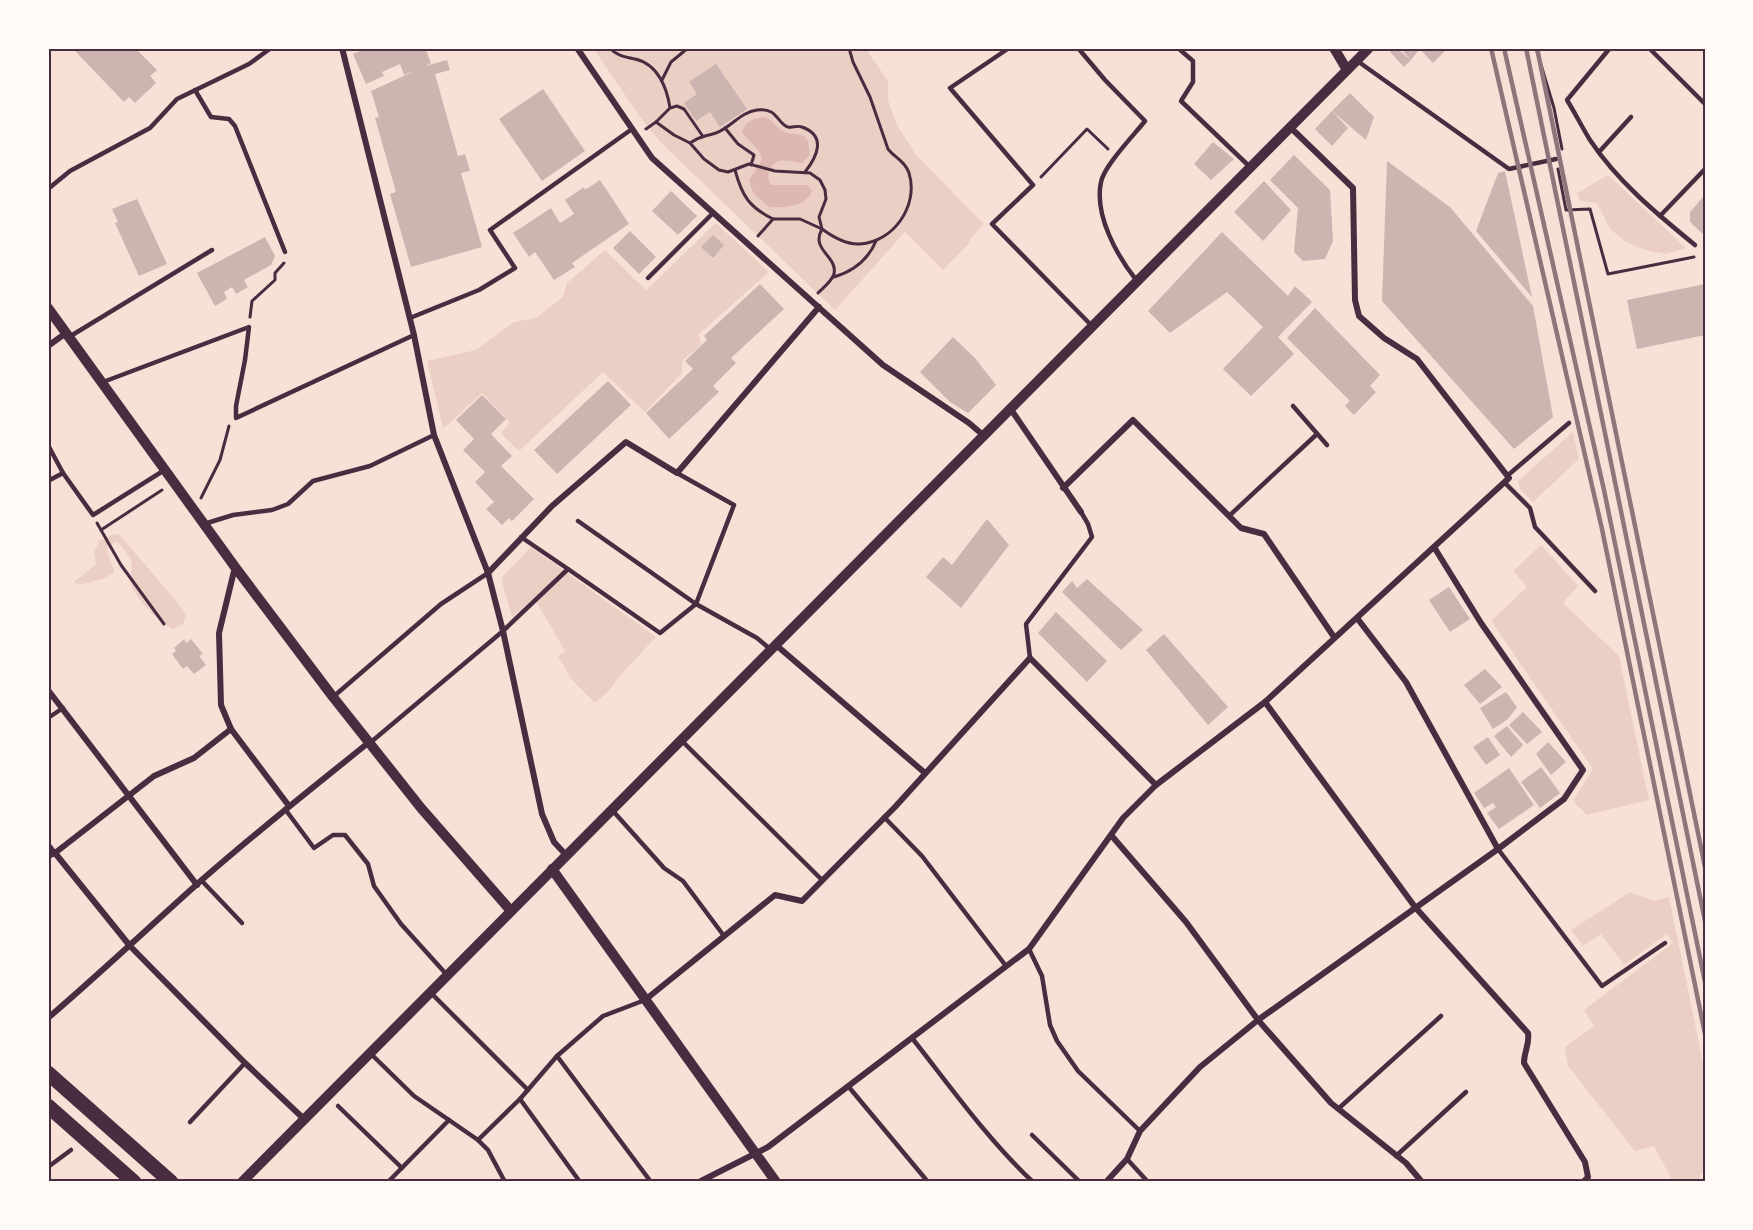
<svg xmlns="http://www.w3.org/2000/svg" width="1753" height="1230" viewBox="0 0 1753 1230" font-family="'Libre Baskerville',serif">
<rect width="100%" height="100%" fill="#f7e1d7"/>
<g fill="#ebcfc5">
<path d="M593,48H865L888,81V100L897,125L917,156L984,224L970,239L971,241L943,270L905,232L835,310L661,143L640,117Z"/>
<path d="M1608,175L1686,248L1666,254L1645,250L1626,242L1610,229L1597,203L1580,201L1577,193Z"/>
<path d="M716,223L769,272L699,334L701,345L682,361V373L645,412L603,372L519,451L501,433L510,422L482,393L443,429L427,361L476,350L514,322L536,318L563,297L567,283L605,250L646,290Z"/>
<path d="M1573,432L1579,459L1533,502L1520,489L1518,481Z"/>
<path d="M114,534L120,535L176,601L186,615L183,624L173,629C160,623 136,599 131,585C129,578 134,568 131,561C129,555 122,547 118,542L114,543L107,549C108,558 113,564 114,573L102,579L79,585L74,582L96,564L94,553L99,541Z"/>
<path d="M1541,545L1578,586L1563,603L1619,656L1649,800L1587,815L1573,801L1593,769L1491,621L1527,587L1513,571Z"/>
<path d="M531,547L656,637L616,680L610,690L595,703L571,679L558,656L565,651L534,598L512,617L501,578Z"/>
<path d="M1630,892L1654,901L1669,897L1705,1073V1172L1700,1174V1182H1673L1654,1146L1635,1151L1568,1066L1565,1047L1594,1026L1584,1010L1673,943L1667,934L1624,965L1601,934L1583,946L1571,930Z"/>
</g>
<path fill="#dcb8b0" d="M764,117C773,119 775,127 784,132C790,134 798,134 804,136L808,141L810,155L802,163C790,162 776,155 770,170C767,176 768,179 771,185H807L812,191C806,207 783,208 769,207L753,193L749,180C752,174 757,169 760,163C766,150 747,142 742,132C745,121 753,119 764,117Z"/>
<g fill="#ccb4b1">
<path d="M78,48H135L157,70L150,76L156,83L135,103L129,97L124,102L75,51Z"/>
<path d="M367,48H425L431,63L425,66L447,60L450,70L435,74L458,156L465,154L470,171L461,173L482,247L411,267L390,194L396,192L375,118L379,117L371,91L417,70L404,75L400,64L382,72L384,76L366,84L353,54Z"/>
<path d="M1396,48L1411,60L1400,48H1414L1418,51L1411,60L1404,67L1390,52Z"/>
<path d="M1419,48H1448L1433,63Z"/>
<path d="M716,64L747,109L720,127L710,112L696,121L684,103L697,94L689,82Z"/>
<path d="M543,89L585,151L542,181L499,119Z"/>
<path d="M1350,93L1374,117L1366,140L1332,111Z"/>
<path d="M1332,111L1348,128L1332,146L1315,129Z"/>
<path d="M1213,142L1234,159L1211,180L1194,164Z"/>
<path d="M1294,155L1330,190L1333,241L1325,259L1303,261L1294,252L1298,208L1270,180Z"/>
<path d="M1387,161L1450,207L1533,306L1553,417L1514,449L1382,301Z"/>
<path d="M1505,171L1532,297L1476,231L1498,173Z"/>
<path d="M600,180L629,224L572,263L575,267L554,280L535,252L529,257L513,233L551,208L560,223L574,214L565,200L584,187L585,190Z"/>
<path d="M1264,181L1291,210L1263,241L1234,212Z"/>
<path d="M671,191L697,216L678,235L652,211Z"/>
<path d="M1705,195V236L1690,222V212Z"/>
<path d="M137,199L167,264L139,276L115,223L118,222L112,209Z"/>
<path d="M630,231L656,257L639,274L613,248Z"/>
<path d="M1222,232L1288,296L1295,286L1312,302L1278,337L1294,354L1251,396L1223,369L1263,327L1227,292L1170,333L1148,311Z"/>
<path d="M713,235L724,245L713,258L701,247Z"/>
<path d="M265,237L275,256L271,265L244,280L248,287L236,294L232,287L224,292L227,299L215,306L197,273Z"/>
<path d="M760,284L784,309L731,358L736,363L713,386L719,392L669,439L646,413L693,369L685,361L707,340L704,336Z"/>
<path d="M1705,284V335L1637,349L1627,300Z"/>
<path d="M1315,308L1380,375L1370,386L1376,392L1354,415L1345,406L1350,401L1287,338Z"/>
<path d="M953,337L975,358L996,385L968,413L950,402L920,372Z"/>
<path d="M608,381L631,405L557,474L534,450Z"/>
<path d="M482,395L506,419L491,434L512,456L501,466L534,499L512,521L509,518L502,525L486,509L494,502L475,482L485,472L463,450L474,439L456,420Z"/>
<path d="M987,519L1009,545L961,608L926,577L943,557L952,565Z"/>
<path d="M1087,579L1143,630L1121,650L1062,592L1072,581L1077,588Z"/>
<path d="M1449,587L1470,619L1450,632L1429,600Z"/>
<path d="M1056,612L1107,661L1087,682L1038,633Z"/>
<path d="M1164,634L1228,707L1208,725L1146,650Z"/>
<path d="M184,639L186,643L191,639L203,654L199,656L206,665L194,674L187,666L183,669L172,654L176,651L174,648Z"/>
<path d="M1485,669L1502,687L1480,704L1464,685Z"/>
<path d="M1506,692L1517,707L1508,719L1493,729L1480,708Z"/>
<path d="M1523,712L1542,732L1527,744L1509,725Z"/>
<path d="M1507,726L1523,745L1511,757L1494,736Z"/>
<path d="M1488,737L1500,755L1486,765L1473,747Z"/>
<path d="M1548,742L1566,762L1551,775L1536,754Z"/>
<path d="M1541,767L1560,793L1540,808L1521,782Z"/>
<path d="M1509,768L1534,805L1499,829L1487,813L1496,807L1493,803L1484,808L1474,793Z"/>
</g>
<g fill="none" stroke-linecap="round" stroke-linejoin="round">
<g stroke="#4a2c40" stroke-width="3">
<path d="M609,48C618,56 624,57 635,59C658,64 667,88 670,108L656,122"/>
<path d="M1536,48L1554,108L1562,149"/>
<path d="M662,80L671,62L688,48"/>
<path d="M670,108L677,106L684,109L702,135"/>
<path d="M725,128L738,144L754,155L751,165"/>
<path d="M646,129L656,122L674,135L690,143L704,159L719,170L728,172L749,164L775,171L810,173L820,180L825,190L826,199L819,217L822,229C833,237 846,245 860,244C894,242 919,205 909,173C905,161 895,158 888,149L870,97L853,62L849,48"/>
<path d="M690,143C702,135 704,137 716,133C730,128 741,112 757,110C778,107 777,124 788,127C793,128 797,125 802,127C827,136 817,157 805,172"/>
<path d="M1558,169L1566,210L1590,209L1608,274L1694,257"/>
<path d="M735,170C742,196 749,207 773,219L758,236"/>
<path d="M1041,177L1087,129L1108,149"/>
<path d="M773,219H800L822,229C810,250 838,256 834,274C832,281 823,288 818,293"/>
<path d="M834,277C854,271 868,260 876,241"/>
<path d="M250,317L252,301L275,280V273L284,263"/>
<path d="M201,498L220,460L229,426"/>
<path d="M97,523L121,565L164,624"/>
<path d="M101,530L162,490"/>
</g>
<g stroke="#4a2c40" stroke-width="4.5">
<path d="M1009,48L950,88L1033,185L992,224L1092,326"/>
<path d="M1078,48L1105,80L1145,121C1134,135 1104,166 1101,182C1094,215 1117,256 1137,281"/>
<path d="M1178,48L1193,61V82L1181,101L1250,167"/>
<path d="M1610,48L1567,100C1575,113 1582,127 1590,140C1617,181 1657,214 1695,245"/>
<path d="M1649,48L1705,104"/>
<path d="M1356,60L1509,169L1556,159"/>
<path d="M195,90L211,117L229,119L235,126L285,252"/>
<path d="M1599,152L1631,117"/>
<path d="M48,189L70,171L150,128L177,99L249,64L271,48"/>
<path d="M1660,216L1705,169"/>
<path d="M648,278L713,213"/>
<path d="M410,318L479,290L515,268L490,230L632,129"/>
<path d="M69,337L212,250"/>
<path d="M103,382L249,327L245,360L236,406V418L414,335"/>
<path d="M1293,406L1327,445"/>
<path d="M48,445L63,473L93,515L163,471"/>
<path d="M1507,476L1569,423"/>
<path d="M48,481L63,473"/>
<path d="M1504,482L1530,508L1535,527L1595,591"/>
<path d="M1229,516L1317,434"/>
<path d="M578,521L696,604L757,638L770,649"/>
<path d="M204,524L233,515L272,510L288,504L313,481L370,466L434,435"/>
<path d="M521,537L568,569"/>
<path d="M1030,658L1026,624L1092,537L1088,524L1081,512"/>
<path d="M333,697L441,604L488,573"/>
<path d="M48,718L63,708"/>
<path d="M681,740L822,880"/>
<path d="M371,742L503,631L568,569L660,633L696,604L734,505L677,473"/>
<path d="M285,809L314,848L333,835H345L368,864L374,886L401,924L447,975"/>
<path d="M613,811L664,868L683,881L724,936"/>
<path d="M884,817L922,856L1006,966"/>
<path d="M48,844L55,853"/>
<path d="M1498,849L1602,986L1665,943"/>
<path d="M202,881L242,923"/>
<path d="M1029,949L1042,976L1050,1025L1057,1041L1078,1071L1140,1131"/>
<path d="M430,992L528,1090"/>
<path d="M912,1038C950,1086 988,1140 1033,1182"/>
<path d="M370,1053L414,1096L478,1140L488,1150L505,1182"/>
<path d="M557,1056L651,1182"/>
<path d="M848,1086L928,1182"/>
<path d="M520,1099L580,1182"/>
<path d="M338,1106L402,1168"/>
<path d="M1338,1109L1441,1016"/>
<path d="M190,1122L245,1063"/>
<path d="M1032,1135L1080,1182"/>
<path d="M478,1140L520,1099L557,1056L603,1016L645,1000"/>
<path d="M1396,1156L1466,1092"/>
<path d="M1127,1159L1148,1182"/>
<path d="M48,1167L71,1150"/>
<path d="M388,1182L449,1120"/>
</g>
<g stroke="#4a2c40" stroke-width="6">
<path d="M342,48L414,335L434,435L488,573L503,631L542,814L554,842L566,855"/>
<path d="M577,48L652,158L883,365L969,423L983,435"/>
<path d="M48,346L66,333"/>
<path d="M1010,408L1081,512"/>
<path d="M1063,488L1133,420L1241,528L1264,534L1334,637"/>
<path d="M235,567L219,633L221,705L231,729L289,806"/>
<path d="M488,573L552,506L626,442L677,473L819,307"/>
<path d="M1357,618L1406,682L1498,849"/>
<path d="M776,645L925,773"/>
<path d="M48,690L197,885"/>
<path d="M1265,702L1415,907L1528,1033C1530,1043 1524,1052 1524,1063L1585,1162L1588,1177L1583,1182"/>
<path d="M1111,835L1186,922L1258,1020L1331,1103L1406,1163L1422,1182"/>
<path d="M55,853L130,946L245,1063L304,1119"/>
<path d="M48,856L55,853L154,776L194,758L231,729"/>
<path d="M645,1000L775,895L802,901L895,807L1030,658L1156,785"/>
<path d="M48,1018C98,975 146,930 195,886C251,836 310,790 368,743"/>
<path d="M699,1182L768,1147L1029,949L1123,818L1156,785L1265,702L1509,478L1417,359L1384,338L1359,316L1355,300L1353,188L1290,127"/>
<path d="M1106,1182L1127,1159L1140,1131L1200,1067L1258,1020L1498,849L1564,799L1583,770L1481,623L1434,547"/>
</g>
<g stroke="#4a2c40" stroke-width="10">
<path d="M1334,48L1347,70"/>
<path d="M48,308L235,567L333,697L421,808L511,911"/>
<path d="M552,869L776,1182"/>
<path d="M242,1182L1369,48"/>
</g>
<g stroke="#4a2c40" stroke-width="15">
<path d="M48,1073L171,1182"/>
<path d="M48,1106L134,1182"/>
</g>
<g stroke="#8f747c" stroke-width="4.5">
<path d="M1491,48L1602,529L1705,1034"/>
<path d="M1504,48L1604,490L1705,982"/>
<path d="M1526,48L1705,921"/>
<path d="M1537,48L1705,867"/>
</g>
</g>
<rect width="1753" height="1230" fill="none" stroke="#fffaf5" stroke-width="99"/>
<rect x="50" y="50" width="1654" height="1130" fill="none" stroke="#4a2c40" stroke-width="2"/>
</svg>
